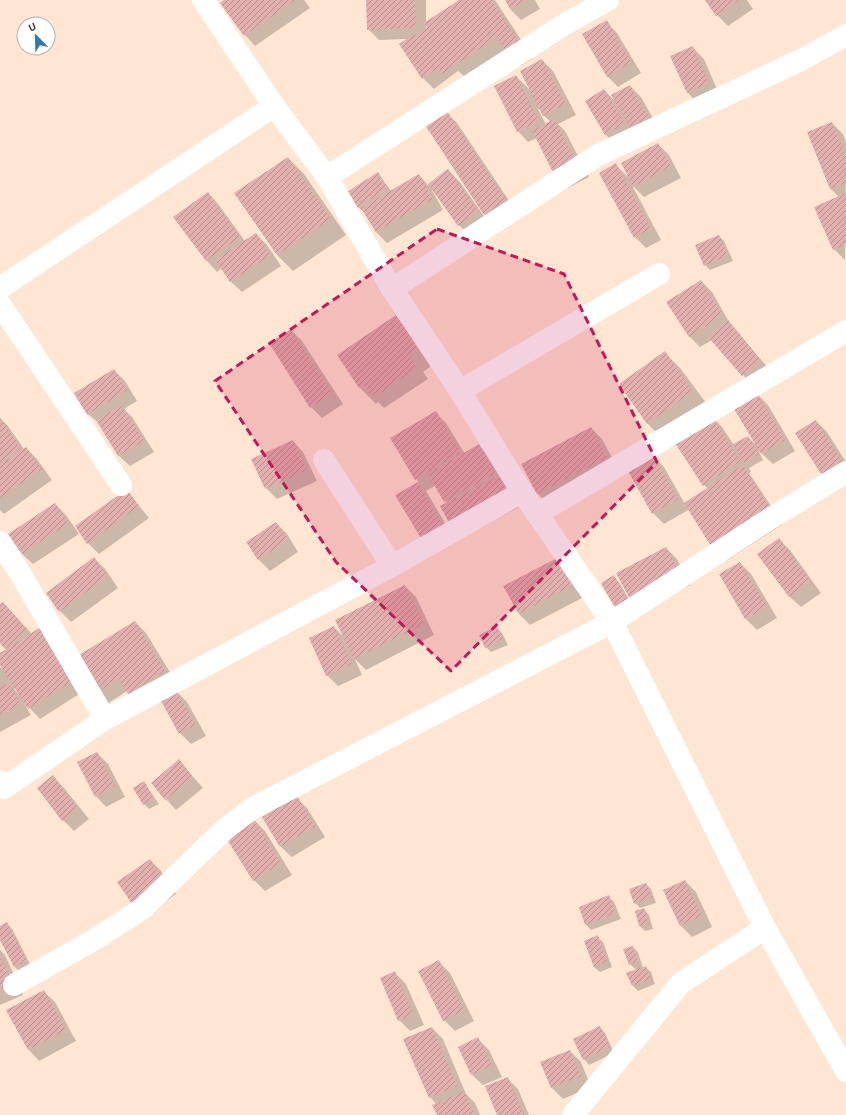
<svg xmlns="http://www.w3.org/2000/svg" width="846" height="1115" viewBox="0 0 846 1115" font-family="'Alegreya Sans',sans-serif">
<defs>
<pattern id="building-hatch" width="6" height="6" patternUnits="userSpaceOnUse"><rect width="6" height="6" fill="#e1afad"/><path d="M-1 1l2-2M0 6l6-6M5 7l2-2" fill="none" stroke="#b88f8d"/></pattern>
</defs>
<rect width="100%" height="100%" fill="#ffe6d3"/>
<g fill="#0003" fill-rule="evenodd">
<path d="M226,0H304L310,8L255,46L245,35Z"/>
<path d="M367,0H426V22L460,0H495L533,58L521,66L510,55L464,76L458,71L434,89L423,78L407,39L379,40L368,29ZM426,24L431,33L426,29Z"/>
<path d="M506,0H535L540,9L521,20L510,9Z"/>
<path d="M706,0H747L753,9L728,26L717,15Z"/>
<path d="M606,22L617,33L641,73L618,87L607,76Z"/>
<path d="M693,48L704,59L719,94L698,104L688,93Z"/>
<path d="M542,60L553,71L576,115L558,124L565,131L589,177L568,188L557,177L537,138L528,142L518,131L516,76L530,90ZM540,108L543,115L551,122L546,125L538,109Z"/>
<path d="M630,86L641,97L659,129L617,146L606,135L586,101L604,90L615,101Z"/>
<path d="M446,112L457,123L516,211L496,225L485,214Z"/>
<path d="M832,123L843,134L846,142L845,260L834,249L839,197L831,189L808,133Z"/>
<path d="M658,144L669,155L681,178L644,197L632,185L661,240L646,248L635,237L616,165L628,177Z"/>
<path d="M288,158L304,174L346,235L293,271L277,255Z"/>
<path d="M448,170L459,181L489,223L470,236L459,225L433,189L432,190L443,210L387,243L376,232L364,212L358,207L378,174L391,191L419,175L428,185Z"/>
<path d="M208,193L218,204L245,241L256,234L267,245L281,266L242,292L231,282L222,268L217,272L207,261L175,217Z"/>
<path d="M719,236L724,241L733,261L710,270L705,265Z"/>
<path d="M701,281L712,292L732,327L771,371L753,386L712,340L700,347L689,336Z"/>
<path d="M396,317L434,364L423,372L428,379L384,408L378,402L376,404L360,388L338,356Z"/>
<path d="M291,330L302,341L343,404L322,418L311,407Z"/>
<path d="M665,353L681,369L709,407L663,439L647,423Z"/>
<path d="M114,370L125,381L137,401L124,409L132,417L154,452L130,466L119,456L100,424L88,414Z"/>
<path d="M757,394L768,405L795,451L773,464L758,450L763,460L749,468L751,472L749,473L783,524L726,561L715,550L690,509L664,524L653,513V456L664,467L685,504L708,489L704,485L711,416L722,427L734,445L748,437L756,445Z"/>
<path d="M435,412L446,423L465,454L479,446L490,457L521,506L463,537L447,504L436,485L426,491L454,538L397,496L419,483L391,438Z"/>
<path d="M0,418L8,426L24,449L26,448L37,459L52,480L4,514L0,510Z"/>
<path d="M816,421L827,432L846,462L833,484L822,473L796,433Z"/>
<path d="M591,428L602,439L618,469L549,505L538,494L523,464Z"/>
<path d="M293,441L303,452L317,481L277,499L266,488Z"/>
<path d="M126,490L149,518L99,554L88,543L77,527L75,528L79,534L33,564L22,554L55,504L66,515L75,528Z"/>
<path d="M276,523L287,534L298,552L270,571L259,560L247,542Z"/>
<path d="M779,540L790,550L821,593L801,607L790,597L758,554Z"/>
<path d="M666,548L677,559L690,585L642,609Z"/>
<path d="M558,558L584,597L530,625L519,614L505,587Z"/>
<path d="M94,559L105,569L118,588L71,622L60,611Z"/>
<path d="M740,563L751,574L777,618L757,630L746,619L720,575Z"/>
<path d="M614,577L619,582L634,608L622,614Z"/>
<path d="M405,586L416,597L434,635L366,670L355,659L362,675L338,686L327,675L334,627L343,636Z"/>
<path d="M3,603L32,634L87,689L40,719L26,704L25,705L31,715L0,732V667L4,670L0,663V655L7,650L0,642V606ZM16,688L19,694L14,689Z"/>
<path d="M135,622L146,633L176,682L139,704L127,691L107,704L96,693Z"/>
<path d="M497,628L502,633L508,645L491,652L486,647Z"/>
<path d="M176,691L187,702L206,736L191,744L180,733Z"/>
<path d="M97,753L108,764L125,797L106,807L96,796Z"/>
<path d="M179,761L203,788L176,810L166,799Z"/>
<path d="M53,777L64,788L89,819L74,831L63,820Z"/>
<path d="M144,783L159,804L149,809L144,804Z"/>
<path d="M296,797L307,808L325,837L292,857L281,847Z"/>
<path d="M254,820L265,831L292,875L265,891L254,880Z"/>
<path d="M150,860L161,871L176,894L145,916Z"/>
<path d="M685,881L696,892L712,927L692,937L681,926L664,890Z"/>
<path d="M646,884L651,889L656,903L640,908L635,903Z"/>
<path d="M609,897L614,902L621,919L591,930L586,925Z"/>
<path d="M644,909L649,915L653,929L645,931L640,926Z"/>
<path d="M7,924L12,929L31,966L20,972L15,967L0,938V927Z"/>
<path d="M597,937L603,942L612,967L600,972L594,967L585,941Z"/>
<path d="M632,947L638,952L643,968L645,967L651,972L655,984L638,991L633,986L628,974L636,970L630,964Z"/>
<path d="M0,950L5,955L23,995L0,1005Z"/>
<path d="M439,962L450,973L474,1021L455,1031L444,1020Z"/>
<path d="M395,973L406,984L424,1025L410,1031L399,1020Z"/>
<path d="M44,992L55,1002L76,1041L39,1061L29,1050L8,1011Z"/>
<path d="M600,1027L605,1033L614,1053L589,1065L584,1059Z"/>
<path d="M432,1028L443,1039L466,1094L475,1103L480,1115H438L436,1104L430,1097Z"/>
<path d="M478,1039L489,1050L502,1077L483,1085L472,1075Z"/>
<path d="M570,1051L581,1062L591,1087L563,1099L552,1088L542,1063Z"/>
<path d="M507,1078L518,1089L529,1115H498Z"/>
</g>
<g fill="url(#building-hatch)">
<path d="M224,0H295L244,36L220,3Z"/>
<path d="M366,0H415L416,28L367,30Z"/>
<path d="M459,0H492L523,47L509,56L497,37L442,74L438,68L422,79L399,44L414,34L435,64L416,35L427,28L424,23Z"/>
<path d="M505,0H527L510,9Z"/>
<path d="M705,0H739L716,16Z"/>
<path d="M607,20L631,62L607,77L582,34Z"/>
<path d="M693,46L709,83L687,93L670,56Z"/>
<path d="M542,59L566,104L543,116L520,71Z"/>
<path d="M516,75L539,121L517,132L494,86Z"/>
<path d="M630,85L649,117L630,128L611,95Z"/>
<path d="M604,89L625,123L605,135L585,101Z"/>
<path d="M447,111L506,200L484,215L425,125Z"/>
<path d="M554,119L579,166L556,178L532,131Z"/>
<path d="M832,122L846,156V183L830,189L807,132Z"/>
<path d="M658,143L671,166L633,187L621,163Z"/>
<path d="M288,157L331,219L277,255L234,193Z"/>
<path d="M616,163L651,229L634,238L599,173Z"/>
<path d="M448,169L479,211L458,226L428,184Z"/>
<path d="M378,172L388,188L357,208L347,192Z"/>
<path d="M419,174L433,199L376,232L361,208Z"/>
<path d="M208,192L240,237L206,261L173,217Z"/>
<path d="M846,193V244L833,250L814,207Z"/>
<path d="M256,233L271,255L230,282L215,260Z"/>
<path d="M719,235L728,255L704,266L695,245Z"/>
<path d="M701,280L723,315L689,337L666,302Z"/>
<path d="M396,315L419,348L409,355L417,368L373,398L364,385L359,388L337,355Z"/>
<path d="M728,320L761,360L742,376L708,337Z"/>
<path d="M291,329L332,393L310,408L269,343Z"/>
<path d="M665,351L693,391L647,424L619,384Z"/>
<path d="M114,369L127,390L87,415L74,393Z"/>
<path d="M757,393L785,440L761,454L733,407Z"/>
<path d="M122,405L144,441L118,456L96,420Z"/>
<path d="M436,411L461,453L415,480L390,438Z"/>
<path d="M711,415L741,461L703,486L673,440Z"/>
<path d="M0,418L21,448L0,463Z"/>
<path d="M816,420L842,461L821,474L795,433Z"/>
<path d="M591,427L607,458L537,494L521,464Z"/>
<path d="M748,436L759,454L744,463L733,444Z"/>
<path d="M293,440L307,470L265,489L251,459Z"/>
<path d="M479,444L496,473L444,502L428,474Z"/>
<path d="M26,447L42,469L0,498V465Z"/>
<path d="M653,455L678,499L652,514L627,469Z"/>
<path d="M743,465L773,513L714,551L684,503Z"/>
<path d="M500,475L511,495L451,526L440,506Z"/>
<path d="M418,482L444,527L422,540L395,495Z"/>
<path d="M127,489L139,506L87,544L75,526Z"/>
<path d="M55,503L69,523L22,554L8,534Z"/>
<path d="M276,522L288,540L258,560L246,542Z"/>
<path d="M779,538L811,581L789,597L757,554Z"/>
<path d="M666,547L680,574L630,599L616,573Z"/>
<path d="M94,557L108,576L59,612L46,593Z"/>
<path d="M559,557L573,585L519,614L503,586Z"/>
<path d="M740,562L767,607L745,619L719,574Z"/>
<path d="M614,575L629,603L616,610L601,583Z"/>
<path d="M405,585L424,624L354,659L335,620Z"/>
<path d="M3,602L27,629L5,649L0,643V604Z"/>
<path d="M135,621L165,671L128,694L119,679L95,694L74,658Z"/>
<path d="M44,625L77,678L28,709L0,665V653Z"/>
<path d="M334,626L352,664L326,676L309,638Z"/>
<path d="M497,626L503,639L485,648L479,635Z"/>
<path d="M9,683L21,704L0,715V687Z"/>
<path d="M176,690L195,725L179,734L160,699Z"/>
<path d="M97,752L115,786L95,797L77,762Z"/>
<path d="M179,759L193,777L165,800L151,783Z"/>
<path d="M53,775L78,808L62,821L37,788Z"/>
<path d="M144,781L154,798L143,805L133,788Z"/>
<path d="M297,796L315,826L280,847L262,817Z"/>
<path d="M254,819L281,863L253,881L225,836Z"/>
<path d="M150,859L166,882L133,905L117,882Z"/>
<path d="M685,880L702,916L680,926L663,890Z"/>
<path d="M646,883L652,897L634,904L629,889Z"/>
<path d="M609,895L616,914L585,925L579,907Z"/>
<path d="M644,908L649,924L639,926L635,911Z"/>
<path d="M7,922L27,960L14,967L0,940V926Z"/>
<path d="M598,935L607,962L594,967L584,941Z"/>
<path d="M633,946L638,961L629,965L623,949Z"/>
<path d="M0,955L13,984L0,989Z"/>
<path d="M439,960L464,1010L443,1021L418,971Z"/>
<path d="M646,966L651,979L632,986L626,973Z"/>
<path d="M395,971L413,1014L398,1021L380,978Z"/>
<path d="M44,990L66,1030L28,1050L6,1010Z"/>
<path d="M600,1026L610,1047L583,1060L573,1039Z"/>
<path d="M432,1027L457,1086L429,1098L403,1039Z"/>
<path d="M478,1037L492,1066L471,1075L458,1047Z"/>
<path d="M570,1050L581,1076L551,1088L540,1062Z"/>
<path d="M508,1077L524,1115H497L485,1086Z"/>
<path d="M464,1091L475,1115H437L432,1105Z"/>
</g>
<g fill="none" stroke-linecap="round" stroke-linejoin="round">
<g stroke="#fff" stroke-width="22">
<path d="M203,0L274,106L327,177L392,289L460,391L522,492L612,622L765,928L846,1071"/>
<path d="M327,177L565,24L608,0"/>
<path d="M0,288L274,106"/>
<path d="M392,289L598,155L801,60L846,35"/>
<path d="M0,304L121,485"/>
<path d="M460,391L659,274"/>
<path d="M324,460L392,566"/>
<path d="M537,514L846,331"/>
<path d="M0,542L20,573L105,719"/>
<path d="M0,781L4,788L105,719L392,566L522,492"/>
<path d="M14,985L97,938L142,909L225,829L253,808L612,622L768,520L846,472"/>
<path d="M573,1115L681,983L765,928"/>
</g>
</g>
<path fill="#c2185b" fill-opacity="0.2" stroke="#c2185b" stroke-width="3" stroke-dasharray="8 5" stroke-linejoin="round" d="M437,229L564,274L657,462L451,671L336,562L215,381Z"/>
<g transform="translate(36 36) rotate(337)"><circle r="19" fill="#ffffff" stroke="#b4b0ad"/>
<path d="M0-3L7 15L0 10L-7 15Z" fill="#3377ad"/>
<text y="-6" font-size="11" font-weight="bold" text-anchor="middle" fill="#433932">U</text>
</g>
</svg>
